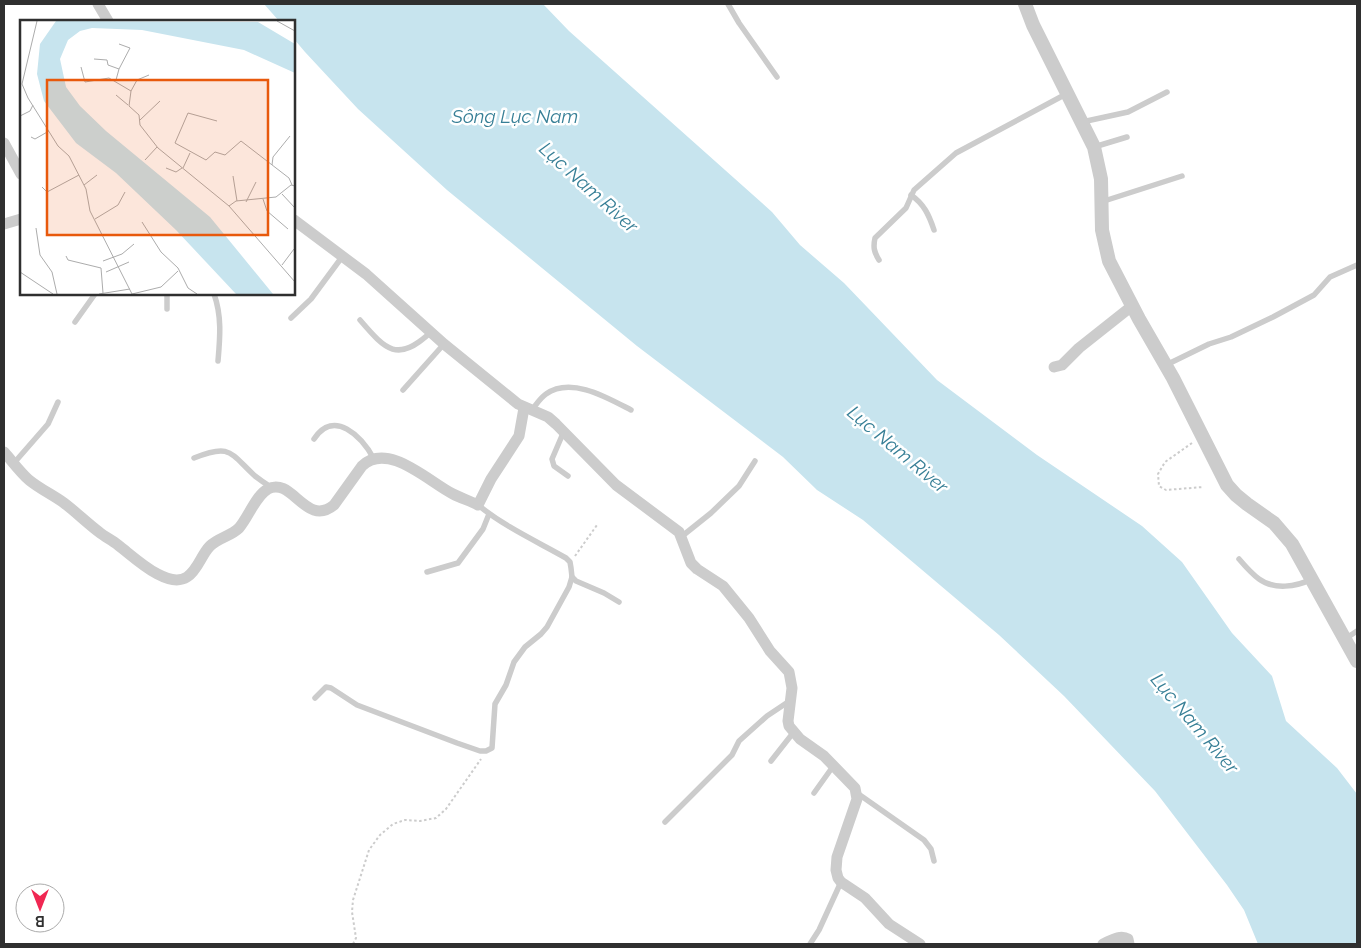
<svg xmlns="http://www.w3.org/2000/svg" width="1361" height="948" viewBox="0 0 1361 948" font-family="Raleway,sans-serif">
<rect width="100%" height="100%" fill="#fff"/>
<path fill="#c7e4ee" d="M264,4H543L569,31L772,212L800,245L844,283L937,380L1037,455L1142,526L1182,562L1232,633L1272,676L1286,721L1337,768L1357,794V944H1258L1244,910L1227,885L1155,791L1064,696L999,635L863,520L817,490L783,457L637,346L447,190L358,109L305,52L294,39V21H279Z"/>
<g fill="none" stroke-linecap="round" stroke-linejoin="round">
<g stroke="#ccc" stroke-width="2" stroke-dasharray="2.5 2.5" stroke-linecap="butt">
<path d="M1192,443L1165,462L1158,474L1159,486L1166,490L1203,487"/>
<path d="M575,556L597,525"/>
<path d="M353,944L356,938L352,912L353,900L369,850L380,835L393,824L405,820L420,821L436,818L446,809L481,759"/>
</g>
<g stroke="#ccc" stroke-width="5.5">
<path d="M728,4L739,23L777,77"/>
<path d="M1082,122L1128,112L1167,92"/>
<path d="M1094,147L1127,137"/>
<path d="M911,195C924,204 929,215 934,230"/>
<path d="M1101,202L1182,176"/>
<path d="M879,260C874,252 873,247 875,238L906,208L914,190L956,153L1068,93"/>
<path d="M214,294C222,316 220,338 218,361"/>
<path d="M167,309V294"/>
<path d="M291,318L311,299L342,257"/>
<path d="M360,320C385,349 397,364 431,332"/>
<path d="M75,322L95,294"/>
<path d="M1166,365L1209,344L1231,337L1273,317L1314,295L1330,277L1357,265"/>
<path d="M403,390L444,344"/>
<path d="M531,411C536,405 540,398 546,394C571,376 608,398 631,410"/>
<path d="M564,431L552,459L554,466L568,476"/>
<path d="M314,439C334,408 362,437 374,459"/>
<path d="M194,458C231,443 230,453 255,476C260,480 266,484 271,487"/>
<path d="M14,463L48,424L58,402"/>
<path d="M681,537L711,513L739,486L755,461"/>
<path d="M1239,559C1245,566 1252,574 1259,579C1274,590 1296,587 1312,579"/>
<path d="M427,572L458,563L483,529L489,514"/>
<path d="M572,577L576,581L604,593L619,602"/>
<path d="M1345,639L1357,631"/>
<path d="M315,698L326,687L331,688L357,705L457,743L480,751H486L492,748L495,704L506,685L514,662L525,647L541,634L547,627L569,587L572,577L571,568L570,562L566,558C536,541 505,527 478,505"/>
<path d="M771,761L793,733"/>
<path d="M814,793L834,765"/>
<path d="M857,793L924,840L931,849L934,861"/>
<path d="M665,822L732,755L739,741L767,716L791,700"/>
<path d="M810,944L819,930L841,882"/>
</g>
<g stroke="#ccc" stroke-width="11">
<path d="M98,4L108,21"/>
<path d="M4,143L21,174"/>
<path d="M294,220L366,274L444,344L518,404L548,417L556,424L616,485L679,532L691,563L697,569L723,586L749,618L770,651L789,672L792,688L788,721L789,726L800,739L824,756L855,788L857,799L837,857L836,870L838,878L841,882L865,898L889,924L920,944"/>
<path d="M4,224L21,219"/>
<path d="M1054,367L1062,365L1079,348L1132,306"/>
<path d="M4,452C12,461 20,472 29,480C40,489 53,495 64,503C76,512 87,523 99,532C105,537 112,540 118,545C133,556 167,590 187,577C198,570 201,555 210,546C218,538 231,536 239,528C248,518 256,495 268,489C292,476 306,528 334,505L362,466C388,441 429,482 453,494C461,498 470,501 478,505L491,479L519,436L524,408"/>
<path d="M1103,944C1110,941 1120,934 1128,939L1129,944"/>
</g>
<path stroke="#ccc" stroke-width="14" d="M1025,4L1033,25L1094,147L1101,179L1102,230L1109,261L1139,319L1173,378L1227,485L1236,495L1247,504L1274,523L1292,544L1357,661"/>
</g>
<g text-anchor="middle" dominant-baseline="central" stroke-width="5" stroke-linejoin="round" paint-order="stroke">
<g font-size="19" font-style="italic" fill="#377f96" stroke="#fff">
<text x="515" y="116">Sông Lục Nam</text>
<text transform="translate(589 187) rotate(42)">Lục Nam River</text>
<text transform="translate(898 449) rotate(40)">Lục Nam River</text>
<text transform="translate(1195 723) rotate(50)">Lục Nam River</text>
</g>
</g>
<g transform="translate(20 20)">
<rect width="275" height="275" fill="#fff"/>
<path d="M36,1L238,2L275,24V53L224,30L122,10L72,8L60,11L48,20L40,39L46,67L60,86L86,111L190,197L253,274H216L156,210L96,153L56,123L24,81L17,54L20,24Z" fill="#c7e4ee"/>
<path fill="none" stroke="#acacac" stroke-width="1" d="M17,1L2,64L8,78L38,126L49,136L66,169L70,191L112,274M257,1L275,11M74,39L87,40L88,45L99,49L96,60M61,47L65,62L89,58L111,71L109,86L119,95L120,105L138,128L209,186L275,262M99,49L110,28L99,24M111,71L117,60L129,55M96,75L108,85M0,96L10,91L13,85M120,100L140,81M197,101L168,93L155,123L186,140L195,132L205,135L221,121L269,158L272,165M11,117L15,119L29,111M125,140L137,127M252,145L253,137L270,116M146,148L156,152L162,148M163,148L170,133M213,156L217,181M64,165L77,155M22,167L27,172L59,155M262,174L275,188M243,179L247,191L268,209M226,182L236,162M209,186L216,181L256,177L271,165L275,166M75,199L98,185L105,172M122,202L141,232L158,248L168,268L177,274M16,208L20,235L32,252L37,274M46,236L48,240L81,248L83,273M83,241L102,234L114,224M262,245L274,229M0,252L33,274M86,252L109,242M79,274L110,269M112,274L141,267L158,251"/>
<path fill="#e8590c" fill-opacity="0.15" stroke="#e8590c" stroke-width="2.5" d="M27,60H248V215H27Z"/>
<rect width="275" height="275" fill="none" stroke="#2f2f2f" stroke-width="2.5"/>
</g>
<rect width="1361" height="948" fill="none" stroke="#2f2f2f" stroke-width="10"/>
<g transform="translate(40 908) rotate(180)"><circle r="24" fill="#ffffff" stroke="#acacac"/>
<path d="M0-4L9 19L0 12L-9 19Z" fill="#f02752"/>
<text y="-8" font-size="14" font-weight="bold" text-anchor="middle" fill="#2f2f2f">B</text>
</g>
</svg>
